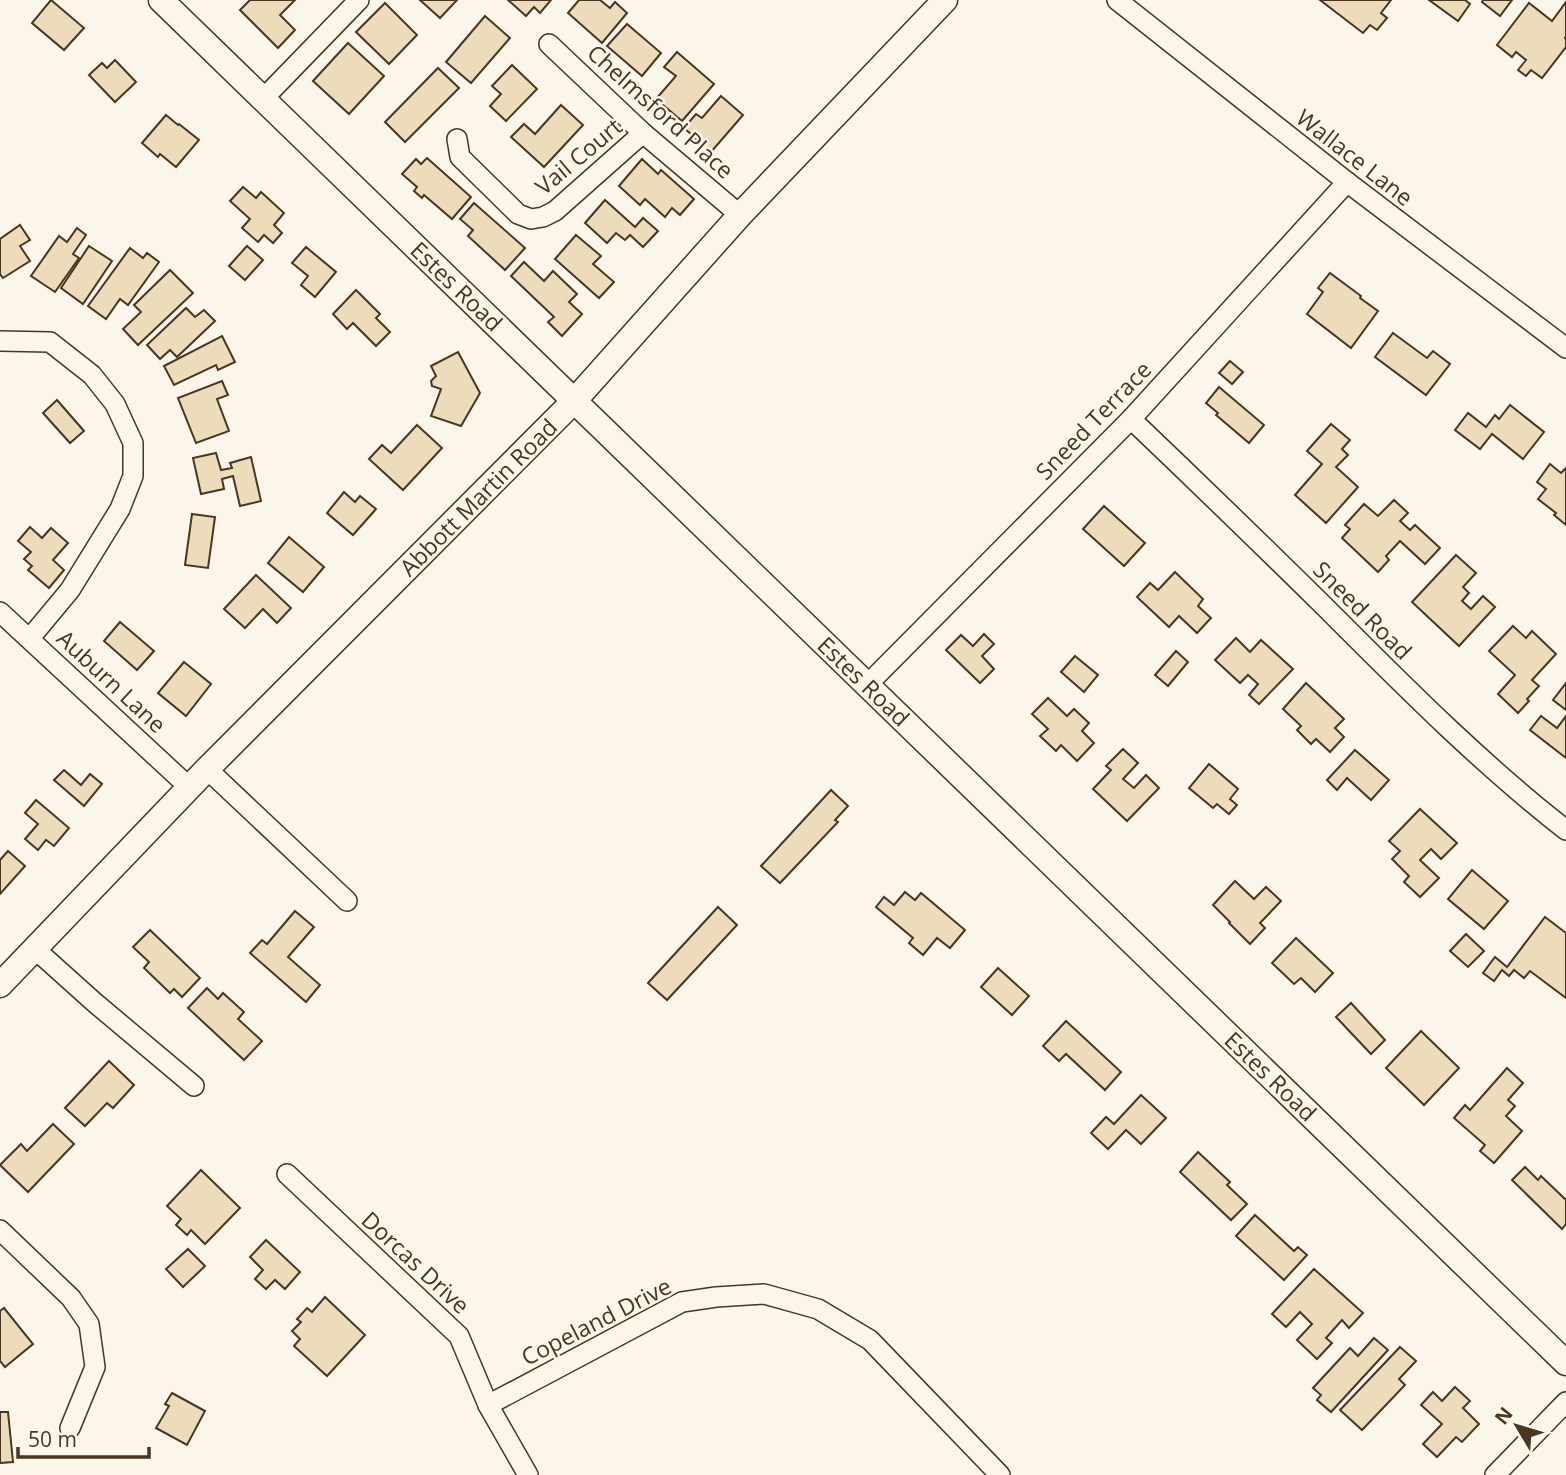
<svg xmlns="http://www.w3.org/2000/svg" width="1566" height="1475" viewBox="0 0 1566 1475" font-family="'Open Sans',sans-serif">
<rect width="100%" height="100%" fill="#fbf6e9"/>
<g fill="#ecdcbc" stroke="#4a3520" stroke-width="2">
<path d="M51,0L84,28L64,50L32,23Z"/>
<path d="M250,0H295L280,15L295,30L278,48L240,10Z"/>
<path d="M420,0H457L440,18Z"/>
<path d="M508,0H551L540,13L534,7L526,16Z"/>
<path d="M579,0H600L610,8L615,2L627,13L602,43L568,13Z"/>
<path d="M1320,0H1391L1381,13L1387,18L1377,30L1370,25L1363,33Z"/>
<path d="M1429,0H1465L1470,4L1458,21Z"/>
<path d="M1483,0H1512L1500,16L1482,2Z"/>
<path d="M1566,2V36L1565,38L1566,39V47L1542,78L1531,70L1526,76L1518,70L1526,60L1516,52L1512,57L1497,45L1529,3L1552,21Z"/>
<path d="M385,3L417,35L389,64L356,32Z"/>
<path d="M485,16L510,38L471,83L446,62Z"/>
<path d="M627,24L661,53L642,76L607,46Z"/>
<path d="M348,43L384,76L349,114L313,81Z"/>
<path d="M677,52L714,84L682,121L656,99L676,76L664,67Z"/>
<path d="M115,60L136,82L115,102L89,75L102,63L107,68Z"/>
<path d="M512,65L537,89L506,121L490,106L501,94L492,86Z"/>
<path d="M438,68L459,88L405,142L385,122Z"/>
<path d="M721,96L743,115L711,152L684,128L696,114L702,118Z"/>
<path d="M561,105L583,125L544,167L511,137L524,124L535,134Z"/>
<path d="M166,115L178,125L179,124L199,140L176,167L160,154L158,157L142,143Z"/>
<path d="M427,158L471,197L452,219L424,195L422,198L414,191L417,187L402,174L416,159L421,164Z"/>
<path d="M642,159L658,174L661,170L694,199L680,215L672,208L665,217L645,199L640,205L619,186Z"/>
<path d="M243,187L256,198L261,192L284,213L274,225L282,233L273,243L264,235L258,242L242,228L250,219L230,201Z"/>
<path d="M605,200L635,227L643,218L658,231L643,247L630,235L625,240L616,233L607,243L585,223Z"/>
<path d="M474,203L525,248L505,270L468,236L473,230L460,219Z"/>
<path d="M20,225L30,240L20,246L30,261L3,278L0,274V239Z"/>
<path d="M77,228L86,235L73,254L79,258L55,292L31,276L59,236L67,242Z"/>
<path d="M576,235L601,256L593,264L614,282L599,298L555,259Z"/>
<path d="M89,246L112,261L83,304L61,288Z"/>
<path d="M247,246L263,260L245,280L229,266Z"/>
<path d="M306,247L336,272L315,297L301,285L308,276L292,263Z"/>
<path d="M130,248L143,258L147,253L159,262L128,305L120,299L106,319L88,306Z"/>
<path d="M524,262L544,281L553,271L577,294L569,302L582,314L562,336L548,322L554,317L511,276Z"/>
<path d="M170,270L193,293L138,345L123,329L141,312L134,305Z"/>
<path d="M1330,273L1361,296L1360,298L1378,311L1351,348L1307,314L1323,292L1318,288Z"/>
<path d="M356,290L380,314L376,318L390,332L376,346L353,323L347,329L333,314Z"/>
<path d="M186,308L195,317L204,310L215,321L177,357L170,350L160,359L147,345Z"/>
<path d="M1393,333L1427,358L1433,351L1450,364L1426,395L1375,357Z"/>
<path d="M222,336L235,362L218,370L216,365L174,385L164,366Z"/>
<path d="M458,352L480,393L461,426L431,416L441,389L432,386L431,381L436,376L431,366Z"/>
<path d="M1230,361L1243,372L1232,384L1219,373Z"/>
<path d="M222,381L228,395L217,399L229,431L196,443L178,398Z"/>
<path d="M1219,387L1264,425L1249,443L1216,415L1218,413L1206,403Z"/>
<path d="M57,400L84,431L70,443L43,413Z"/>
<path d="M1510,405L1544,432L1523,459L1492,434L1480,449L1455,430L1468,413L1486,427L1495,415L1499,419Z"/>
<path d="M1331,424L1350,440L1342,449L1348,455L1336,467L1358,487L1326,523L1295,495L1322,464L1307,451Z"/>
<path d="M417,425L442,448L403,490L369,459L382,445L391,453Z"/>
<path d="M216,453L221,470L232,468L230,463L251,457L261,501L240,506L233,476L222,479L224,489L201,494L193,458Z"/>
<path d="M1550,464L1561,473L1566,468V525L1554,515L1556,513L1538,499L1546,489L1537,482Z"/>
<path d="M344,492L355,502L360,496L376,509L353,535L327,513Z"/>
<path d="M1394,500L1408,513L1400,521L1410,530L1415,525L1440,548L1425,564L1400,541L1386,556L1389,560L1378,572L1342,538L1350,529L1345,525L1364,504L1378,516Z"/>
<path d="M1104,506L1145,543L1124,566L1083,529Z"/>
<path d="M192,514L215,517L208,568L185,565Z"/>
<path d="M30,527L42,538L51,528L68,543L53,560L64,570L49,588L28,570L32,566L24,559L31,552L18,541Z"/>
<path d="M289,537L324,567L303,592L268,563Z"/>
<path d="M1456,555L1476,573L1463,587L1469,593L1462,601L1471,609L1483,596L1495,607L1459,646L1412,602Z"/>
<path d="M1175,572L1203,599L1198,606L1211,618L1197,633L1179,616L1169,627L1137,597L1150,583L1158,590Z"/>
<path d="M256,575L291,608L277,623L263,609L245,628L224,609Z"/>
<path d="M120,622L154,651L137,670L104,641Z"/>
<path d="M1513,626L1526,638L1532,631L1556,654L1532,680L1539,686L1527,699L1529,701L1518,713L1498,694L1515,675L1489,651Z"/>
<path d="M984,634L994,644L982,656L994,669L980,683L946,650L961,635L973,646Z"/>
<path d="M1236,638L1250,652L1261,640L1293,669L1259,704L1249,695L1258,684L1248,675L1240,683L1215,660Z"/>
<path d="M1176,651L1188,662L1168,686L1155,675Z"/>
<path d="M1075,656L1098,675L1084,692L1061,672Z"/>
<path d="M184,662L211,684L186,716L158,693Z"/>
<path d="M1306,683L1344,719L1335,728L1344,737L1330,752L1316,739L1311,744L1297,730L1301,726L1283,709Z"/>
<path d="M1566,683V710L1553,700Z"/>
<path d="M1048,698L1067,716L1074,709L1089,723L1082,731L1094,743L1077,761L1061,745L1056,751L1040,736L1048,729L1032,714Z"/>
<path d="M1541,716L1557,728L1566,716V758L1530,730Z"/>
<path d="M1123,749L1138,763L1123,779L1134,788L1146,775L1159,788L1127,821L1093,789L1111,770L1106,766Z"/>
<path d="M1355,750L1389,780L1371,800L1347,778L1337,790L1327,780Z"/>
<path d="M1209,764L1238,789L1230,799L1237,805L1229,814L1217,804L1213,808L1189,788Z"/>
<path d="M64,770L81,785L90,774L102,784L84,806L54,780Z"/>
<path d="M831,790L848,806L835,820L838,822L780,883L761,866Z"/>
<path d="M36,800L69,828L54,846L46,840L38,850L25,839L38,824L25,813Z"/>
<path d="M1420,809L1457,843L1441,859L1431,849L1420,860L1439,878L1420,897L1404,882L1409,876L1392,859L1400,851L1389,841Z"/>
<path d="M8,851L25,866L0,894V860Z"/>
<path d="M1472,870L1508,901L1484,929L1448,899Z"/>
<path d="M1235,881L1254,899L1266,887L1281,901L1260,923L1265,928L1250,944L1229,923L1230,922L1213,905Z"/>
<path d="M905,892L915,900L921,893L965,930L950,948L937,938L923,955L909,943L913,938L876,907L884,897L894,905Z"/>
<path d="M718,907L737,925L667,1000L648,983Z"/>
<path d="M295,911L314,927L288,957L320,985L306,1002L250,953L262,940L267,944Z"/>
<path d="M1545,917L1566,933V998L1530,971L1524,978L1514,970L1509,976L1502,970L1494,981L1483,973L1495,957L1507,967Z"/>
<path d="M150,930L200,978L182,997L174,989L170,993L144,968L149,962L133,947Z"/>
<path d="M1466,934L1484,951L1468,967L1450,951Z"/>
<path d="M1296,938L1333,973L1315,992L1301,978L1294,984L1272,963Z"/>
<path d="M998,968L1029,996L1012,1015L981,987Z"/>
<path d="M207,988L218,999L223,993L244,1012L238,1019L262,1041L244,1060L188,1008Z"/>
<path d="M1351,1003L1385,1040L1371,1054L1336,1017Z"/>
<path d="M1066,1021L1121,1072L1105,1090L1066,1054L1059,1061L1043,1046Z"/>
<path d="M1421,1031L1459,1068L1424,1105L1386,1068Z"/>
<path d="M109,1061L134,1085L113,1108L107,1103L85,1126L65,1108Z"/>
<path d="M1507,1068L1523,1083L1508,1100L1515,1106L1506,1116L1522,1131L1494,1163L1480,1151L1485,1145L1454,1118L1465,1105L1470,1110Z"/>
<path d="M1141,1095L1166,1118L1141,1144L1126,1130L1108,1149L1091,1133L1106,1117L1114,1124Z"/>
<path d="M53,1124L74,1144L28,1192L0,1165L21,1144L27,1151Z"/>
<path d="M1198,1152L1230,1182L1227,1185L1247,1204L1231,1220L1180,1172Z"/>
<path d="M1525,1167L1538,1180L1541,1176L1566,1200V1224L1562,1229L1512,1180Z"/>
<path d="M201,1170L240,1208L205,1244L191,1230L187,1235L176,1225L181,1219L167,1206Z"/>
<path d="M1255,1215L1294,1251L1298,1247L1307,1255L1284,1280L1236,1236Z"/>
<path d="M266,1240L300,1272L285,1289L275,1280L266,1289L255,1279L263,1270L250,1257Z"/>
<path d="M188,1249L205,1266L183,1287L166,1269Z"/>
<path d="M1314,1269L1363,1313L1349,1328L1342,1320L1326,1338L1332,1343L1317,1359L1297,1340L1312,1324L1300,1312L1286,1327L1272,1314Z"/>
<path d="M325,1297L365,1335L327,1376L294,1346L300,1339L292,1331L301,1322L297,1319L307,1308L312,1312Z"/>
<path d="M4,1308L33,1344L5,1367L0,1361V1311Z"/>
<path d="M1374,1338L1388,1350L1331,1412L1317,1400L1321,1395L1313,1388L1350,1348L1358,1356Z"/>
<path d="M1400,1347L1416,1361L1399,1379L1405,1385L1362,1430L1340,1410Z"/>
<path d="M1455,1387L1470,1401L1463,1408L1479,1424L1462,1442L1456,1437L1437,1457L1423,1444L1442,1424L1421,1405L1433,1392L1442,1401Z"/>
<path d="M172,1393L205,1411L187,1445L156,1428L169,1406L165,1404Z"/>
<path d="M0,1412H8L13,1462L0,1463Z"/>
</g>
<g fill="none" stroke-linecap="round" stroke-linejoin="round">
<g stroke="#4a3520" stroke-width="22">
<g id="minor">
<path d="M1117,0L1347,182L1566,348"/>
<path d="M549,44L643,133L740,215"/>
<path d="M263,99L359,0"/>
<path d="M457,139L460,157L518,214L531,219L543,217L555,211L643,133"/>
<path d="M0,341L50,342L92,375L115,404L133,443V476L120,509L70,590L30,638"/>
<path d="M1131,419C1196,481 1261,544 1325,607C1402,684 1480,763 1566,830"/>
<path d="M0,612L190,788"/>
<path d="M867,685L1131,419L1347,182"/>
<path d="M207,769L347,901"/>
<path d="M35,949L94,1002L194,1086"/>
<path d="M287,1174L459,1336L488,1405L528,1475"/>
<path d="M0,1230L71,1298L89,1324L95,1367L70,1428"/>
<path d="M488,1405L682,1302L716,1297L764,1294L818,1309L870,1340L1000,1475"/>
<path d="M1495,1475L1566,1402"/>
</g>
</g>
<g stroke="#4a3520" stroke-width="27">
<g id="major">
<path d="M161,0L1566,1363"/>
<path d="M0,985L207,769L575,400L740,215L945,0"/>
</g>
</g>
<use href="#minor" stroke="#fbf6e9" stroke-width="19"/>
<use href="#major" stroke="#fbf6e9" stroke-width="24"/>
</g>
<g text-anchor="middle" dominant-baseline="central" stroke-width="5" stroke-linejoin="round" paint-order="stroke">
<g font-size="23" fill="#4a3520" stroke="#fbf6e9">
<text transform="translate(661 111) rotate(42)">Chelmsford Place</text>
<text transform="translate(578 156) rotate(-40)">Vail Court</text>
<text transform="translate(1355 157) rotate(38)">Wallace Lane</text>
<text transform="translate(457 286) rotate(44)">Estes Road</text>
<text transform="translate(1093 420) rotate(-46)">Sneed Terrace</text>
<text transform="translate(478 497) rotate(-45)">Abbott Martin Road</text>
<text transform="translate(1363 610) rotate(45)">Sneed Road</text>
<text transform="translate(112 681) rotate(43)">Auburn Lane</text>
<text transform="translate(864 681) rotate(44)">Estes Road</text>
<text transform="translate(1271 1076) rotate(44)">Estes Road</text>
<text transform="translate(416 1262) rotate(43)">Dorcas Drive</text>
<text transform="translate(596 1321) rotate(-27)">Copeland Drive</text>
</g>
</g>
<g transform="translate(1517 1426) rotate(308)" stroke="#fbf6e9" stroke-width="5" paint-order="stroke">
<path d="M0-5L12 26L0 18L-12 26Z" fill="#4a3520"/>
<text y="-10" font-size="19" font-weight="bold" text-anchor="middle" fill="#4a3520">N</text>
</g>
<path d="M18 1447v10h131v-10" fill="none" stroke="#4a3520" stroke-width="3.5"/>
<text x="28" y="1447" font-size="21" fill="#4a3520" stroke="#fbf6e9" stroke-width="5" paint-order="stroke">50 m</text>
</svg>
